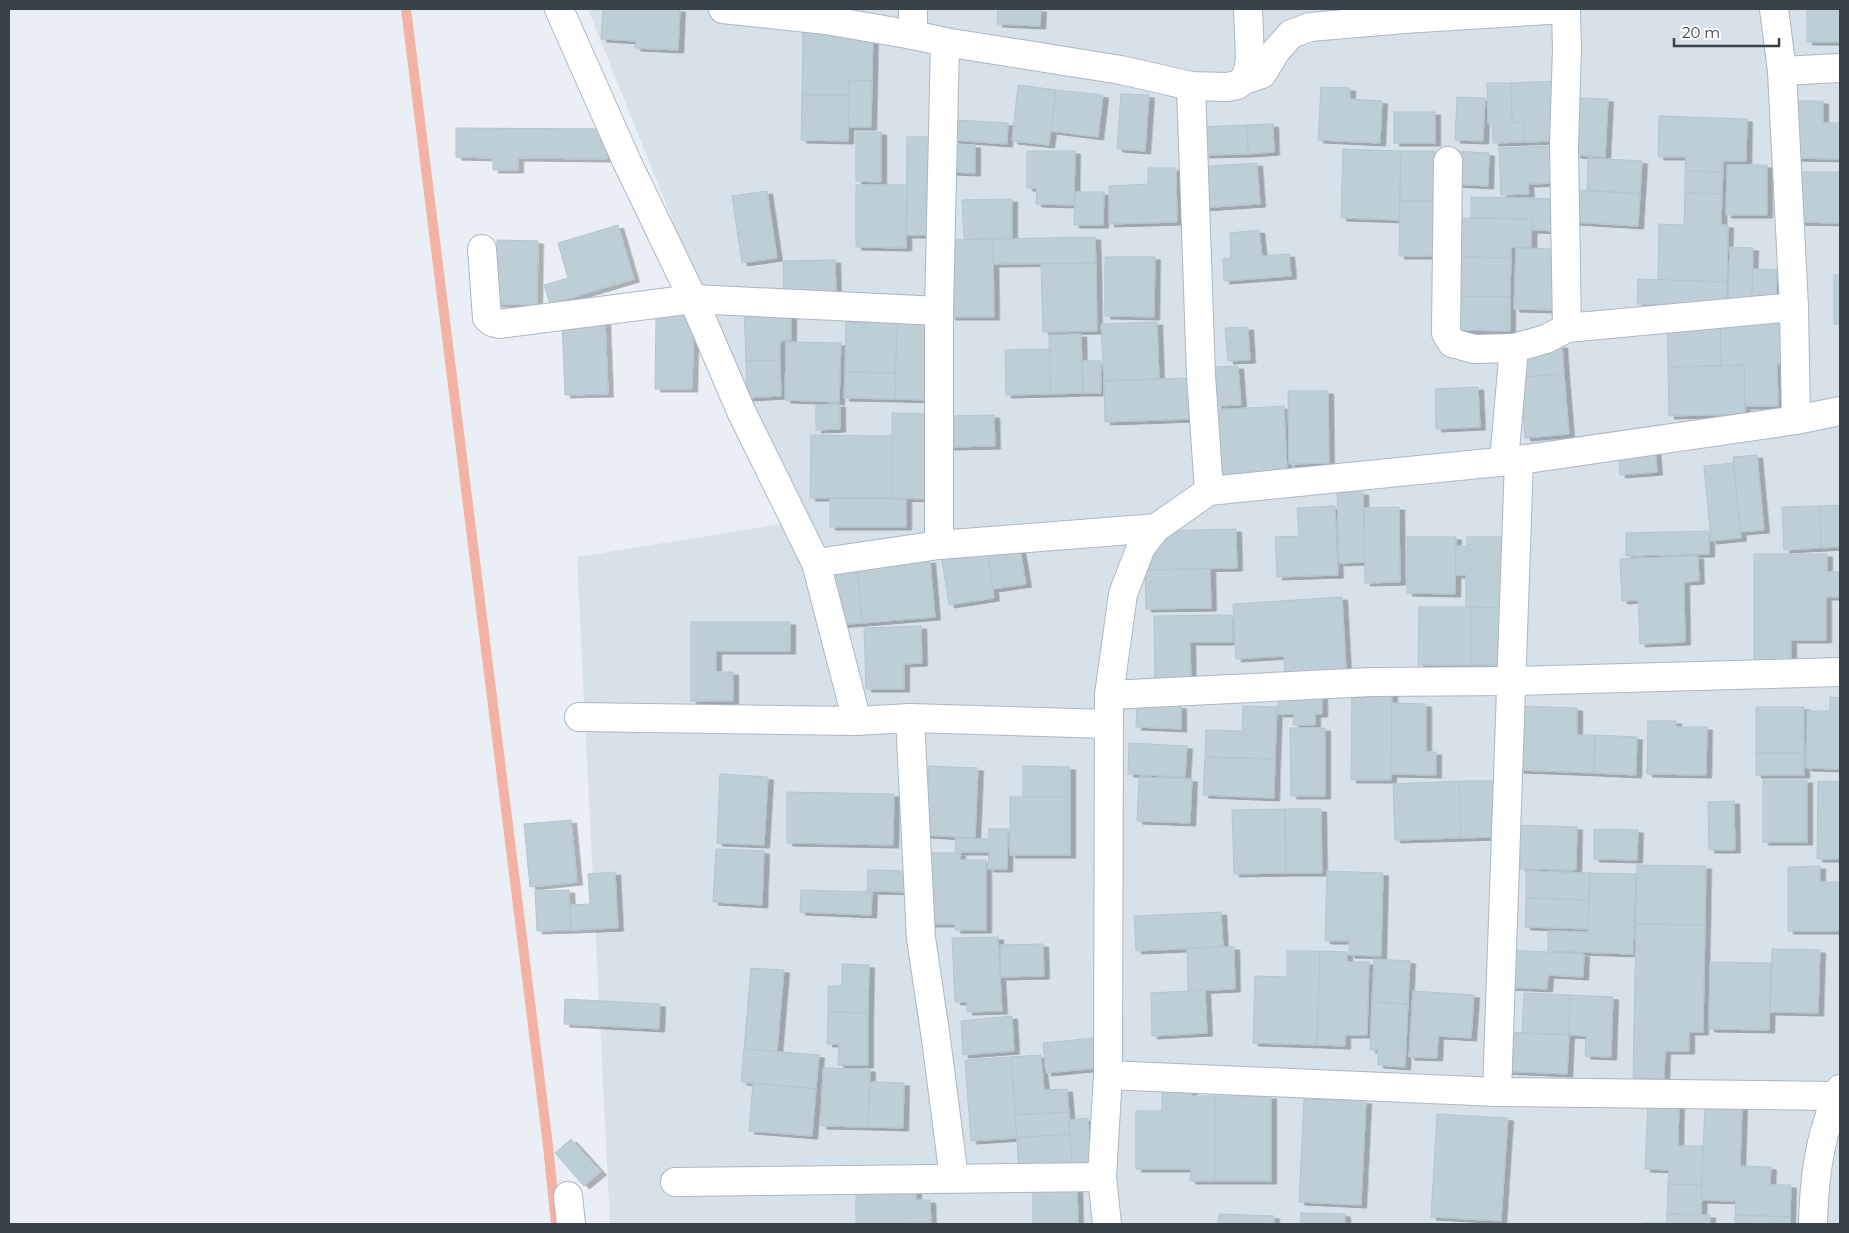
<svg xmlns="http://www.w3.org/2000/svg" width="1849" height="1233" viewBox="0 0 1849 1233" font-family="Montserrat,sans-serif">
<defs>
<filter id="shadow"><feDropShadow dx="5.5" dy="3" stdDeviation="0" flood-color="#0004"/></filter>
</defs>
<rect width="100%" height="100%" fill="#e9eff5"/>
<path fill="#d7e1e9" d="M588,9H1840V1224H610L577,557L793,522Z"/>
<g fill="none" stroke-linecap="round" stroke-linejoin="round">
<path stroke="#f2b3a5" stroke-width="10" d="M406,9L548,1146L556,1224"/>
</g>
<g fill="#beced7" stroke="#b1c5d2" filter="url(#shadow)">
<path d="M603,9H680L678,50L635,48L636,41L601,39Z"/>
<path d="M998,9H1041L1040,26L997,24Z"/>
<rect x="1807" y="9" width="33" height="33"/>
<path d="M803,31L873,32L872,81L849,80V95H802Z"/>
<path d="M849,80L872,81L871,127H848Z"/>
<path d="M1557,81L1559,141L1525,142L1524,123H1512L1511,83Z"/>
<path d="M1487,83H1511L1512,123H1524L1525,142L1493,143L1492,123L1488,124Z"/>
<path d="M1018,85L1056,90L1049,145L1012,141Z"/>
<path d="M1321,87L1350,88V99L1382,101L1380,143L1318,140Z"/>
<path d="M1056,90L1103,95L1098,137L1051,131Z"/>
<path d="M1121,94L1149,95L1145,151L1117,149Z"/>
<path d="M802,95H849L848,141L801,140Z"/>
<path d="M1457,97L1485,98L1483,141L1455,140Z"/>
<path d="M1577,98L1608,99L1605,157L1575,155Z"/>
<path d="M1791,101H1823V123H1840V159L1790,158Z"/>
<rect x="1394" y="112" width="41" height="31"/>
<path d="M1659,116L1747,119L1746,161H1723V172L1685,171L1686,157H1658Z"/>
<path d="M954,120L1008,123L1007,144L953,140Z"/>
<path d="M1273,124L1274,152L1248,154L1247,125Z"/>
<path d="M1247,125L1248,154L1204,155L1203,127Z"/>
<path d="M456,128L607,129V159L518,158V170H493V158L456,157Z"/>
<path d="M856,132H881V182L856,181Z"/>
<path d="M907,137H935L933,235H906Z"/>
<path d="M947,145H975V173L947,172Z"/>
<path d="M1558,146L1559,183L1528,184L1529,194L1501,195L1499,148Z"/>
<path d="M1343,149L1401,151L1399,220L1341,218Z"/>
<path d="M1027,151H1075L1074,205L1036,204L1037,188H1027Z"/>
<path d="M1401,151H1435L1434,201H1400Z"/>
<path d="M1453,151L1489,153L1488,186L1451,184Z"/>
<path d="M1588,158L1642,161L1640,194L1587,190Z"/>
<path d="M1257,163L1260,204L1200,208L1197,167Z"/>
<path d="M1727,165H1767V215H1726Z"/>
<path d="M1148,168H1176L1177,222L1109,224V186L1148,184Z"/>
<path d="M1685,171L1723,172L1722,194L1685,193Z"/>
<path d="M1795,172H1840V223L1795,222Z"/>
<path d="M856,185H907L906,248L856,247Z"/>
<path d="M1574,190L1640,194L1638,226L1572,222Z"/>
<path d="M767,191L777,258L742,263L732,196Z"/>
<path d="M1075,192H1104L1103,225H1074Z"/>
<path d="M1685,193L1722,194L1721,225H1728L1727,282L1658,280L1659,224L1684,225Z"/>
<path d="M1471,197L1559,199V231L1531,230L1532,219L1471,218Z"/>
<path d="M1012,199V238L964,239L962,200Z"/>
<path d="M1400,201H1434L1443,256H1399Z"/>
<path d="M1457,218L1532,219L1531,247H1511V258L1456,257Z"/>
<path d="M618,225L634,279L550,304L544,285L568,278L558,243Z"/>
<path d="M1259,230L1262,256L1289,254L1291,276L1224,281L1223,259L1231,258L1230,233Z"/>
<path d="M1095,237L1096,263L993,264V239Z"/>
<path d="M993,239L994,317H950L949,240Z"/>
<path d="M497,240L538,241L537,304H496Z"/>
<path d="M1730,247L1753,248L1752,300H1728Z"/>
<path d="M1516,248L1555,249L1553,310L1514,309Z"/>
<path d="M1105,257H1155L1154,317L1105,316Z"/>
<path d="M1456,257L1511,258L1510,297L1455,296Z"/>
<path d="M835,260L836,293L784,295L783,261Z"/>
<path d="M1096,263L1097,331L1043,332L1041,264Z"/>
<path d="M1753,269L1777,270L1776,301L1752,300Z"/>
<rect x="1834" y="275" width="6" height="49"/>
<path d="M1638,279L1727,282L1726,307L1637,304Z"/>
<path d="M1455,296L1510,297V331L1454,330Z"/>
<path d="M791,309V340L780,341V360L746,361L744,310Z"/>
<path d="M656,315L694,316L692,389H655Z"/>
<path d="M1788,318V363L1777,364L1778,406H1744V365L1721,366L1720,320Z"/>
<path d="M605,320L608,394L565,395L562,322Z"/>
<path d="M1720,320L1721,366L1668,367L1667,321Z"/>
<path d="M846,322L897,323L896,373L845,372Z"/>
<path d="M1157,322L1159,379L1104,381L1101,324Z"/>
<path d="M897,323L931,324L929,400L895,399Z"/>
<path d="M1248,327L1250,360L1228,361L1225,328Z"/>
<path d="M1081,334L1083,393L1050,394L1049,335Z"/>
<path d="M786,342L841,343L839,402L785,400Z"/>
<path d="M1562,345L1564,374L1521,377L1518,349Z"/>
<path d="M1050,349V394L1006,395L1005,350Z"/>
<path d="M780,360L781,396L747,398L746,361Z"/>
<path d="M1082,361H1101V393H1083Z"/>
<path d="M1744,365L1745,414L1669,416L1668,367Z"/>
<path d="M1238,366L1241,405L1216,406L1213,367Z"/>
<path d="M845,372L896,373L895,399L844,398Z"/>
<path d="M1564,374L1569,434L1525,438L1521,377Z"/>
<path d="M1191,378L1192,419L1105,422L1104,381Z"/>
<path d="M1478,387L1480,427L1436,429L1435,389Z"/>
<path d="M1288,391H1328L1329,463L1289,464Z"/>
<path d="M840,404V429L816,430V405Z"/>
<path d="M1284,406L1287,472L1217,476L1213,410Z"/>
<path d="M892,413L931,414L930,499L892,498Z"/>
<path d="M994,415L995,446L949,447L948,416Z"/>
<path d="M811,435L892,436V498H810Z"/>
<path d="M1655,448L1657,472L1620,475L1618,451Z"/>
<path d="M1757,455L1764,530L1740,532L1733,457Z"/>
<path d="M1733,463L1741,538L1711,541L1704,466Z"/>
<path d="M1337,492H1363L1365,562L1339,563Z"/>
<path d="M830,498L906,499V527H830Z"/>
<path d="M1840,505V547L1821,548L1820,506Z"/>
<path d="M1335,506L1338,575L1277,577L1275,537L1299,536L1297,508Z"/>
<path d="M1820,506L1821,548L1784,550L1782,507Z"/>
<path d="M1399,507L1400,582L1365,583L1364,508Z"/>
<path d="M1236,529L1237,568L1145,570V548L1156,531Z"/>
<path d="M1709,531V554L1626,556V533Z"/>
<path d="M1407,537H1456L1455,594L1407,593Z"/>
<path d="M1467,537H1507L1505,608L1466,607V575H1456V546H1467Z"/>
<path d="M1019,543L1026,584L993,589L987,547Z"/>
<path d="M987,547L994,598L949,605L941,554Z"/>
<path d="M1754,554H1827V572H1840V597H1826V640H1791V660H1754Z"/>
<path d="M1698,556L1699,581L1684,582L1685,642L1640,644L1638,600L1622,601L1620,559Z"/>
<path d="M930,560L935,617L862,623L857,566Z"/>
<path d="M857,566L862,623L834,625L829,569Z"/>
<path d="M1210,569L1211,608L1146,609L1145,570Z"/>
<path d="M1342,597L1346,669L1285,674L1284,656L1236,659L1233,604Z"/>
<path d="M1419,607H1472V665H1418Z"/>
<path d="M1472,607L1505,608V665H1472Z"/>
<path d="M1232,615L1233,642H1190L1191,684L1155,685L1154,616Z"/>
<path d="M691,622H790V651H716V672H733V701H691Z"/>
<path d="M921,626L922,663L904,664V689H866L864,628Z"/>
<path d="M1352,689H1392L1391,780H1351Z"/>
<path d="M1278,693H1322V714H1315V725H1293L1294,714H1278Z"/>
<path d="M1830,697L1840,698V769L1806,768L1807,711H1830Z"/>
<path d="M1137,703L1181,706V729L1136,727Z"/>
<path d="M1392,703L1426,704V752H1436V775L1391,774Z"/>
<path d="M1243,706L1277,707L1275,759L1205,757L1206,730L1242,731Z"/>
<path d="M1520,706L1577,708V735H1595L1594,773L1518,770Z"/>
<rect x="1756" y="707" width="48" height="46"/>
<path d="M1648,721H1676V727H1707L1706,775L1647,774Z"/>
<path d="M1290,728H1325V796H1291Z"/>
<path d="M1595,735L1637,737L1636,775L1594,773Z"/>
<path d="M1129,743L1187,746L1185,777L1128,774Z"/>
<rect x="1756" y="753" width="48" height="22"/>
<path d="M1205,757L1275,759L1274,798L1203,795Z"/>
<path d="M929,766L978,768L975,838L925,835Z"/>
<path d="M1023,766L1070,767V797H1023Z"/>
<path d="M720,774L768,777L764,845L717,843Z"/>
<path d="M1139,777L1192,779L1190,823L1137,821Z"/>
<rect x="1763" y="780" width="44" height="62"/>
<path d="M1459,781L1461,838L1395,840L1393,784Z"/>
<path d="M1459,781H1495L1497,837L1461,838Z"/>
<path d="M1818,781L1840,782V859H1817Z"/>
<path d="M787,792L894,794L893,845L787,843Z"/>
<rect x="1010" y="797" width="60" height="58"/>
<path d="M1734,801L1735,850H1709L1708,802Z"/>
<path d="M1285,809L1286,873L1234,874L1232,810Z"/>
<path d="M1285,809H1321L1322,873H1286Z"/>
<path d="M571,820L577,882L530,887L524,824Z"/>
<path d="M1514,825L1577,827L1576,870L1520,869V852H1514Z"/>
<path d="M989,829H1008L1007,869H988L989,852H955L956,838L989,839Z"/>
<path d="M1594,829L1638,830L1637,860L1594,859Z"/>
<path d="M716,849L764,851L762,905L713,902Z"/>
<path d="M925,853H960V860H986V930H955V924H924Z"/>
<path d="M1637,865L1706,866L1705,925L1636,924Z"/>
<path d="M1820,866V882H1840V931H1788V867Z"/>
<path d="M868,870L914,871L913,892L867,891Z"/>
<path d="M1327,871L1383,873L1381,956L1349,955V941H1325Z"/>
<path d="M1526,871L1590,873L1589,900L1526,898Z"/>
<path d="M615,872L618,928L571,930L570,905L590,904L588,874Z"/>
<path d="M1590,873L1636,874L1633,954L1548,951V931L1588,932Z"/>
<path d="M569,890L571,930L537,931L535,891Z"/>
<path d="M801,890L872,892L871,915L800,912Z"/>
<path d="M1526,898L1589,900L1588,929L1525,927Z"/>
<path d="M1221,912L1223,947L1136,951L1134,916Z"/>
<path d="M1636,924L1705,925L1703,1032H1689V1051H1665L1664,1079L1633,1078Z"/>
<path d="M998,937L1002,1011L967,1012V1002H955L952,938Z"/>
<path d="M1043,944L1044,976L1001,977L1000,945Z"/>
<path d="M1223,947H1234L1235,989L1188,991L1187,948Z"/>
<path d="M1772,949L1820,950L1818,1013L1770,1012Z"/>
<path d="M1507,950L1584,954L1583,977L1548,975L1547,989L1505,987Z"/>
<path d="M1287,951H1320L1317,1045L1253,1043L1255,976L1287,977Z"/>
<path d="M1320,951L1347,952V962H1369L1367,1035H1345V1046L1317,1045Z"/>
<path d="M1374,959L1410,961L1408,1004L1372,1002Z"/>
<path d="M1710,962L1771,963L1769,1030L1709,1029Z"/>
<path d="M842,964L869,965L868,1013L828,1012V986H842Z"/>
<path d="M751,968L784,970L777,1052L744,1049Z"/>
<path d="M1205,990L1207,1033L1152,1036L1151,993Z"/>
<path d="M1413,991L1474,995L1471,1038L1438,1036L1437,1058L1409,1057Z"/>
<path d="M1524,993L1570,995L1569,1035L1522,1033Z"/>
<path d="M1570,995L1613,997L1611,1057L1585,1056L1586,1036L1569,1035Z"/>
<path d="M565,999L660,1004L659,1029L564,1024Z"/>
<path d="M1372,1002L1408,1004L1405,1067L1378,1065V1050H1370Z"/>
<path d="M828,1012L868,1013V1065H838L839,1044H827Z"/>
<path d="M1012,1016L1014,1051L963,1055L961,1021Z"/>
<path d="M1503,1032L1569,1035L1567,1074L1500,1071Z"/>
<path d="M1094,1038L1097,1068L1046,1073L1043,1043Z"/>
<path d="M744,1049L819,1055L816,1089L741,1082Z"/>
<path d="M1041,1055L1044,1090L1067,1089L1069,1112L1015,1115L1011,1057Z"/>
<path d="M1011,1057L1017,1138L971,1141L965,1060Z"/>
<path d="M823,1068L870,1069L868,1127L821,1126Z"/>
<path d="M870,1082L904,1083L903,1128L868,1127Z"/>
<path d="M753,1083L816,1089L812,1136L749,1131Z"/>
<path d="M1162,1089H1191V1096H1215V1181H1190L1191,1169H1136V1111H1162Z"/>
<rect x="1215" y="1096" width="56" height="85"/>
<path d="M1304,1099L1366,1101L1361,1205L1299,1202Z"/>
<path d="M1648,1101L1679,1103L1678,1146H1703L1702,1185L1668,1184L1669,1170L1645,1169Z"/>
<path d="M1705,1104L1742,1106L1740,1166L1771,1167L1770,1185H1791L1790,1217L1735,1215L1736,1201L1701,1200Z"/>
<path d="M1069,1112L1070,1134L1017,1138L1015,1115Z"/>
<path d="M1437,1114L1508,1118L1501,1221L1431,1217Z"/>
<path d="M1088,1118L1091,1162L1072,1163L1069,1120Z"/>
<path d="M1070,1134L1072,1170L1019,1174L1017,1138Z"/>
<path d="M571,1139L601,1172L584,1186L555,1153Z"/>
<path d="M1033,1182H1077L1078,1224H1033Z"/>
<path d="M1668,1184L1702,1185L1701,1215L1667,1214Z"/>
<path d="M916,1188V1200H930L931,1223L856,1224V1189Z"/>
<path d="M1301,1213L1345,1214V1224H1301Z"/>
<path d="M1219,1214L1274,1216V1224H1218Z"/>
<path d="M1667,1214L1710,1215V1224H1643V1223H1667Z"/>
<path d="M1735,1215L1790,1217V1224H1735Z"/>
</g>
<g fill="none" stroke-linecap="round" stroke-linejoin="round">
<g stroke="#abb8c1" stroke-width="30">
<g id="street">
<path d="M559,9L627,162L693,299L741,411L816,563L857,721"/>
<path d="M723,9L826,20L913,35L945,42L1121,70L1191,86L1227,87L1237,85L1244,80L1248,71L1250,60L1248,9"/>
<path d="M1774,9L1782,71L1794,307L1796,420"/>
<path d="M913,35V9"/>
<path d="M1782,71L1840,68"/>
<path d="M1244,80L1262,74L1276,51L1291,34L1310,27L1404,19L1565,9"/>
<path d="M1191,86L1201,375L1209,491"/>
<path d="M1448,161L1446,333L1452,343L1474,349L1514,348"/>
<path d="M482,249L487,318L492,322L499,324L693,299L939,311"/>
<path d="M1567,328L1794,307"/>
<path d="M1504,461L1514,348L1546,339L1567,328L1564,145L1567,49L1566,9"/>
<path d="M939,545V311L945,42"/>
<path d="M816,563L939,545L1156,528"/>
<path d="M1109,695L1371,682L1512,681L1840,672"/>
<path d="M579,717L857,721L910,718L1108,724"/>
<path d="M910,718L921,938L936,1039L954,1178"/>
<path d="M1108,1075L1497,1092L1835,1096"/>
<path d="M1497,1092L1519,460"/>
<path d="M675,1182L1102,1177"/>
<path d="M568,1196L571,1224"/>
<path d="M1107,1224L1102,1177L1108,1075L1109,695L1123,594L1141,547L1156,528L1209,491L1519,460L1796,420L1840,411"/>
<path d="M1813,1224C1814,1188 1817,1153 1829,1118C1832,1107 1834,1098 1840,1089"/>
</g>
</g>
<use href="#street" stroke="#fff" stroke-width="28"/>
</g>
<rect width="1849" height="1233" fill="none" stroke="#374249" stroke-width="20"/>
<path d="M1674 38v8h105v-8" fill="none" stroke="#374249" stroke-width="2.5"/>
<text x="1682" y="38" font-size="15" fill="#374249" stroke="#ffffff" stroke-width="4" paint-order="stroke">20 m</text>
</svg>
